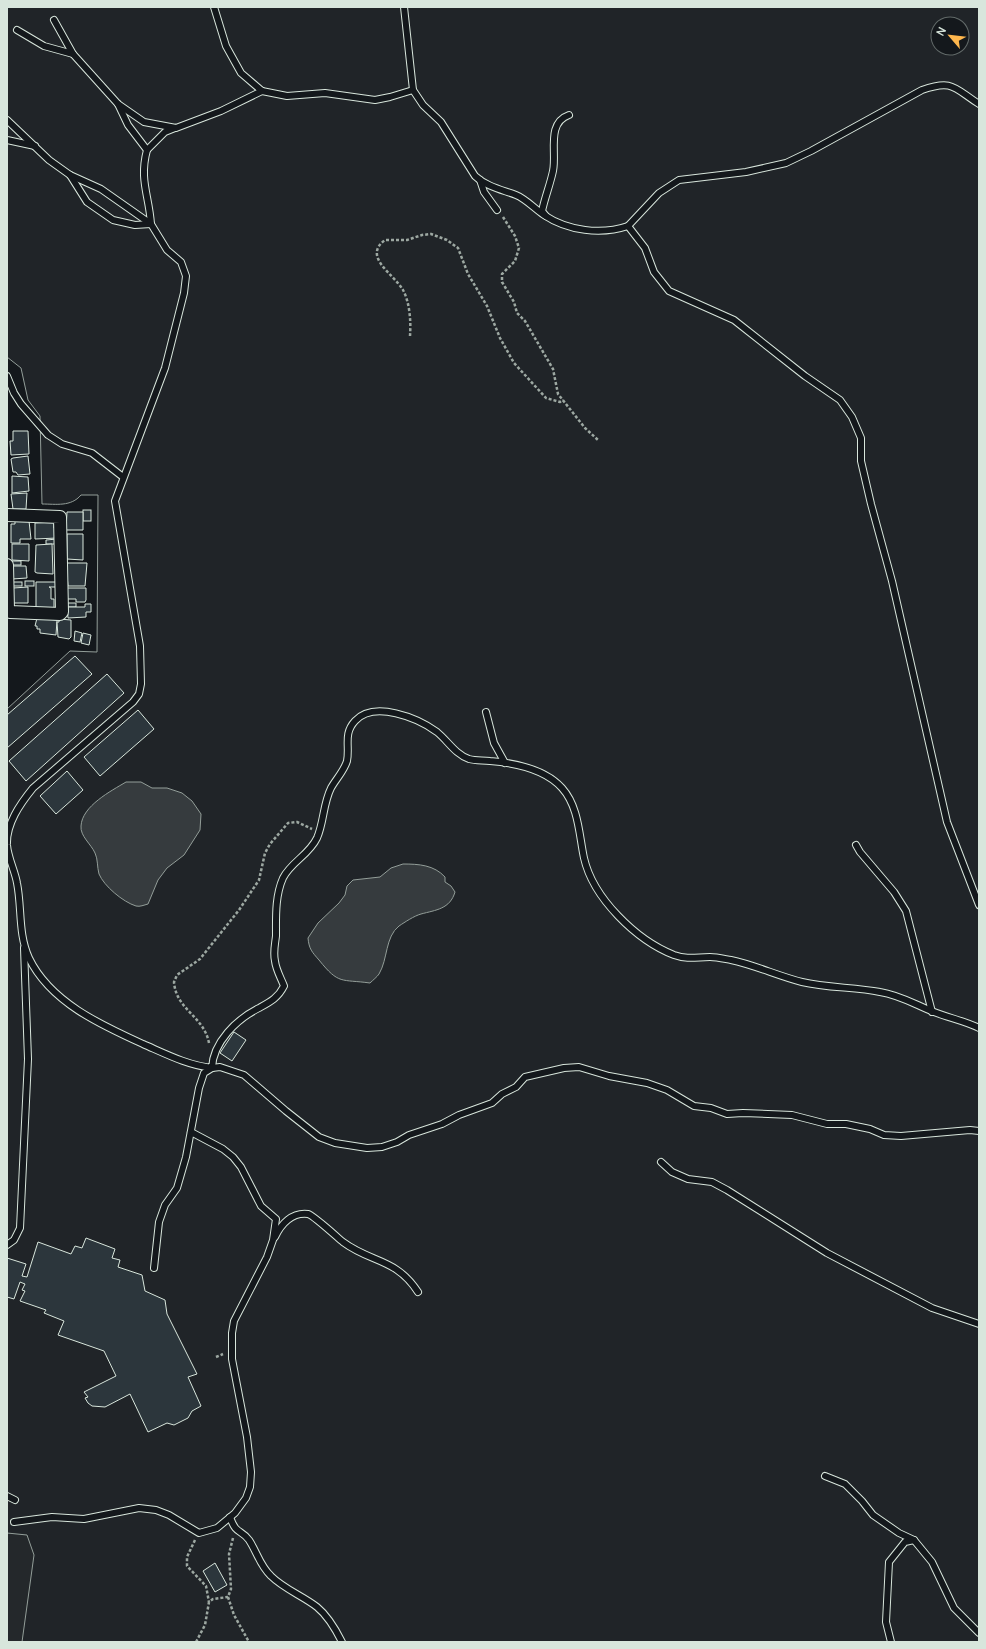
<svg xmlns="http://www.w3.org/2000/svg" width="986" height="1649" viewBox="0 0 986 1649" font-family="Manrope,sans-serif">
<rect width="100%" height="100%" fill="#14181c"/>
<path fill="#202428" stroke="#939e99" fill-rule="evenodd" d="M7,7H979V1642H7V709L70,651L97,652L98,495H81C71,507 56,504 42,504L40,416L28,400L21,368L7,357ZM938,24H962V48H938Z"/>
<path fill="#24282b" stroke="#939e99" d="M7,1533L27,1535L34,1555L22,1642H7Z"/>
<g fill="#363b3e" stroke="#939e99">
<path d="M126,782H141L152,788H167L182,793L192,801L201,814L200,830L184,855L167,868L158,880L148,904C144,905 140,907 136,906C123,902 104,886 99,874C97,867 98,859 95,853C91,844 80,836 81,826C82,806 111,791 126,782Z"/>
<path d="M403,864C419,864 434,865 445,877V882L451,886L455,892C450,909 436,910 421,914C414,916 405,922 399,926C385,937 388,959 379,974C377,977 373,980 370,983C341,979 339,985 319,960C312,952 309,949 308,938L318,923L339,903L345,895L347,886L353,880L380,877L391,868Z"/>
</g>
<g fill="#2c363c" stroke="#d8e6dc">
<path d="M13,431H28L29,454L11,455L10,441H13Z"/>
<path d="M28,456L30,474L18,475L16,472H13L11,459L13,458Z"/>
<path d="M12,476L28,477L29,491L12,493Z"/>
<path d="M27,493L26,509H13L11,494Z"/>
<rect x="83" y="510" width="8" height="11"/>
<path d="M67,512H83V530H66Z"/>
<path d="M15,521H29L31,539H20V543H11V524H15Z"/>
<path d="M54,522V528H57V538L35,539V523Z"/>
<path d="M67,534H83V560L67,559Z"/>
<path d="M57,539V544H46V540Z"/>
<path d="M12,544H29V561L12,560Z"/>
<path d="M52,544L53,574L37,573L35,572L36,545Z"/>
<rect x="12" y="561" width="9" height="4"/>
<path d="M66,563H87L85,586H68Z"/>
<path d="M12,566H26L27,578L12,579Z"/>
<rect x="25" y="581" width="9" height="5"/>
<rect x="12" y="582" width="10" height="4"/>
<path d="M36,582H57V587H49L51,588V599H54V609H36Z"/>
<path d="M28,587V603H13V588Z"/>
<path d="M67,588H86V600L85,602H76V599H67Z"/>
<path d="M66,603H76V607H67Z"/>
<path d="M85,604H91V612H86V617L68,618L67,607H85Z"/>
<path d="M37,618L57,620L56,635L40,633V629H37V626H35Z"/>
<path d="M59,619L71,620V637L69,639L58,637L57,622H59Z"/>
<path d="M75,631L82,633L80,642L74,641Z"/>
<path d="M83,633L91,635L89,645L81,643Z"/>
<path d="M75,656L92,674L7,748V715Z"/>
<path d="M107,674L124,693L26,781L9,761Z"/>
<path d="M138,710L154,729L100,776L84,757Z"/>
<path d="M67,771L83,790L56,814L40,796Z"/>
<path d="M234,1032L246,1040L232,1061L220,1053Z"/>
<path d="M86,1238L115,1249L112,1258L120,1260L118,1267L142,1275L145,1291L165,1300L167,1314L197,1374L188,1377L201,1406L192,1411L188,1418L174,1425L167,1423L148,1432L130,1394L105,1407L92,1406L88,1403L85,1398L88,1397L84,1392L116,1376L104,1351L58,1335L64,1321L44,1313L46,1310L20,1301L25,1291L22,1290L25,1284L20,1282L14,1299L7,1297V1258L26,1264L22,1276L27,1277L38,1242L71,1254L75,1246L82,1248Z"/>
<path d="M215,1563L227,1585L215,1592L203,1571Z"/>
</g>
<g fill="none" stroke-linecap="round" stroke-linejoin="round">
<g stroke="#d8e6dc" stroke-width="8">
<g id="service">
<path d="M214,7L226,46L241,73L262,91L287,96L325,93L375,100L390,97L413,90"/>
<path d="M404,7L413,90L423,105L441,122L475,176C487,187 503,190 516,195C526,199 535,209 544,215C568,231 601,235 628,226L645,248L654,272L669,291L734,320L805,376L840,400L852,417L861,438V461L871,504L892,581L947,822L979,905"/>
<path d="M54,20L73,54"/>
<path d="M17,30L44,46L73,54L118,104L144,122L176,128L221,111L262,91"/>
<path d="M7,120L49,160L70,175L101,189L151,224L167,250L181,262L186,276L184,293L165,368L115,501L140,646L141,684L139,694L133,702L33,788C20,804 6,824 7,845C8,858 15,871 17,883C22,908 18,934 29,958C50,1002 101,1025 143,1044C166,1054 187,1065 212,1068C213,1042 237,1019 259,1008C270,1002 278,998 284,986C281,978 276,970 275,961C273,952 275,945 276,936C276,917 275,896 283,878C291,862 309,855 317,838C324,822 323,804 331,788C336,779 344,771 347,761C350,746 343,734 355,721C374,700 418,718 437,732C448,741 455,754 469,759C476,761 483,760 490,761C515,763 545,769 562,788C579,807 579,835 584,858C593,898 636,940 674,955C688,960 697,957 710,957C717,957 725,959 731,960C755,965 778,976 802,982C827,988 855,987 880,992C900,995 916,1005 934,1012C949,1018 965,1021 979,1028"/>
<path d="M7,140L35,146"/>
<path d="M147,150L165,132L175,128"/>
<path d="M70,175L87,202L113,220L135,225L151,224C149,195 139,180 147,150L128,125L118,104"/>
<path d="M480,180L484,192L497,210"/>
<path d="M546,216L542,211C545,197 550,185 553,171C557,153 546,123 569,115"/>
<path d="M628,226L659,193L679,180L746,172L786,163L811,151L922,90C953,79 954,88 979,104"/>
<path d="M7,376L14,393L21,404L48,435L62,444L92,453L123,477"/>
<path d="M486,712L494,743L505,763"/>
<path d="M856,845L860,852L894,892L906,911L932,1012"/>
<path d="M661,1162L672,1172L688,1179L712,1182L727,1190L827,1253L932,1308L979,1324"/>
<path d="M275,1237C281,1224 292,1212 308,1214C313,1215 337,1237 343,1242C371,1263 396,1258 418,1292"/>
<path d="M7,1245L14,1240L20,1228L28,1059L24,948"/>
<path d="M154,1268L159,1222L165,1205L177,1188L186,1157L199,1088L204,1073L212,1068L220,1067L244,1075L286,1111L319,1137L335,1143L367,1148L382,1147L397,1142L409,1135L442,1124L459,1115L492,1103L502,1094L516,1087L525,1077L564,1068L579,1067L609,1076L647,1083L667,1090L694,1106L711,1108L727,1114L743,1113L792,1115L827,1124H846L870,1129L884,1135L901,1136L970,1130L979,1131"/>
<path d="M825,1476L845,1484L862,1501L873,1515L899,1533L914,1540L932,1562L954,1608L979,1633"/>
<path d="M7,1496L15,1500"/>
<path d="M230,1517C236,1535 241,1529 249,1540C257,1552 260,1566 271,1576C284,1589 303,1596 317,1607C328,1616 336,1630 342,1642"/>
<path d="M14,1522L52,1517L84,1519L139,1508L156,1510L169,1515L199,1533L217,1528L235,1513L246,1498L250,1487L251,1472L247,1437L232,1359V1333L234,1321L267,1257L273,1240L276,1219L261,1206L241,1167L233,1157L223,1149L191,1132"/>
<path d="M891,1642L886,1622L889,1562L905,1542L914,1540"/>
</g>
</g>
<g stroke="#d8e6dc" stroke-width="14">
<path id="minor" d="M7,515L60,517L62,612L60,614L10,612L8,610L7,565"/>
</g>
<g stroke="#9da8a2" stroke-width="2.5" stroke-dasharray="3 2" stroke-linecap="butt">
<path d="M503,217L515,236L519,248L515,261L502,274V282L514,302L517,313L525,321L553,369L558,394L585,428L598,440"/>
<path d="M410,336C411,322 410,303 403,290C394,274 362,257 385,240H407L422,235L431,234L447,240L458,248L468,274L487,306L500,338L514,363L546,398L560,402L563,400"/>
<path d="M209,1043C204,1016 176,1010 174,982L177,975L200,959L239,910L259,880L265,853L270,844L288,823L297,822L312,829"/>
<path d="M216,1357L223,1354"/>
<path d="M233,1538L229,1554L231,1589L228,1597L234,1615L249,1642"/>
<path d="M195,1540L187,1557V1566L206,1586L209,1602"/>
<path d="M196,1642L205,1625L209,1602L213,1599L228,1597"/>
</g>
<use href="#service" stroke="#14181c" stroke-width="6"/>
<use href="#minor" stroke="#14181c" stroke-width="12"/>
</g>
<rect width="986" height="1649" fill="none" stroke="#d8e6dc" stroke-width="16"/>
<g transform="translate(950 36) rotate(298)"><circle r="19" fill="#14181c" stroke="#626a69"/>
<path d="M0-3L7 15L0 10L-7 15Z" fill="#ffb74d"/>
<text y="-6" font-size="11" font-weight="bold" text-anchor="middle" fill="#d8e6dc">N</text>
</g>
</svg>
